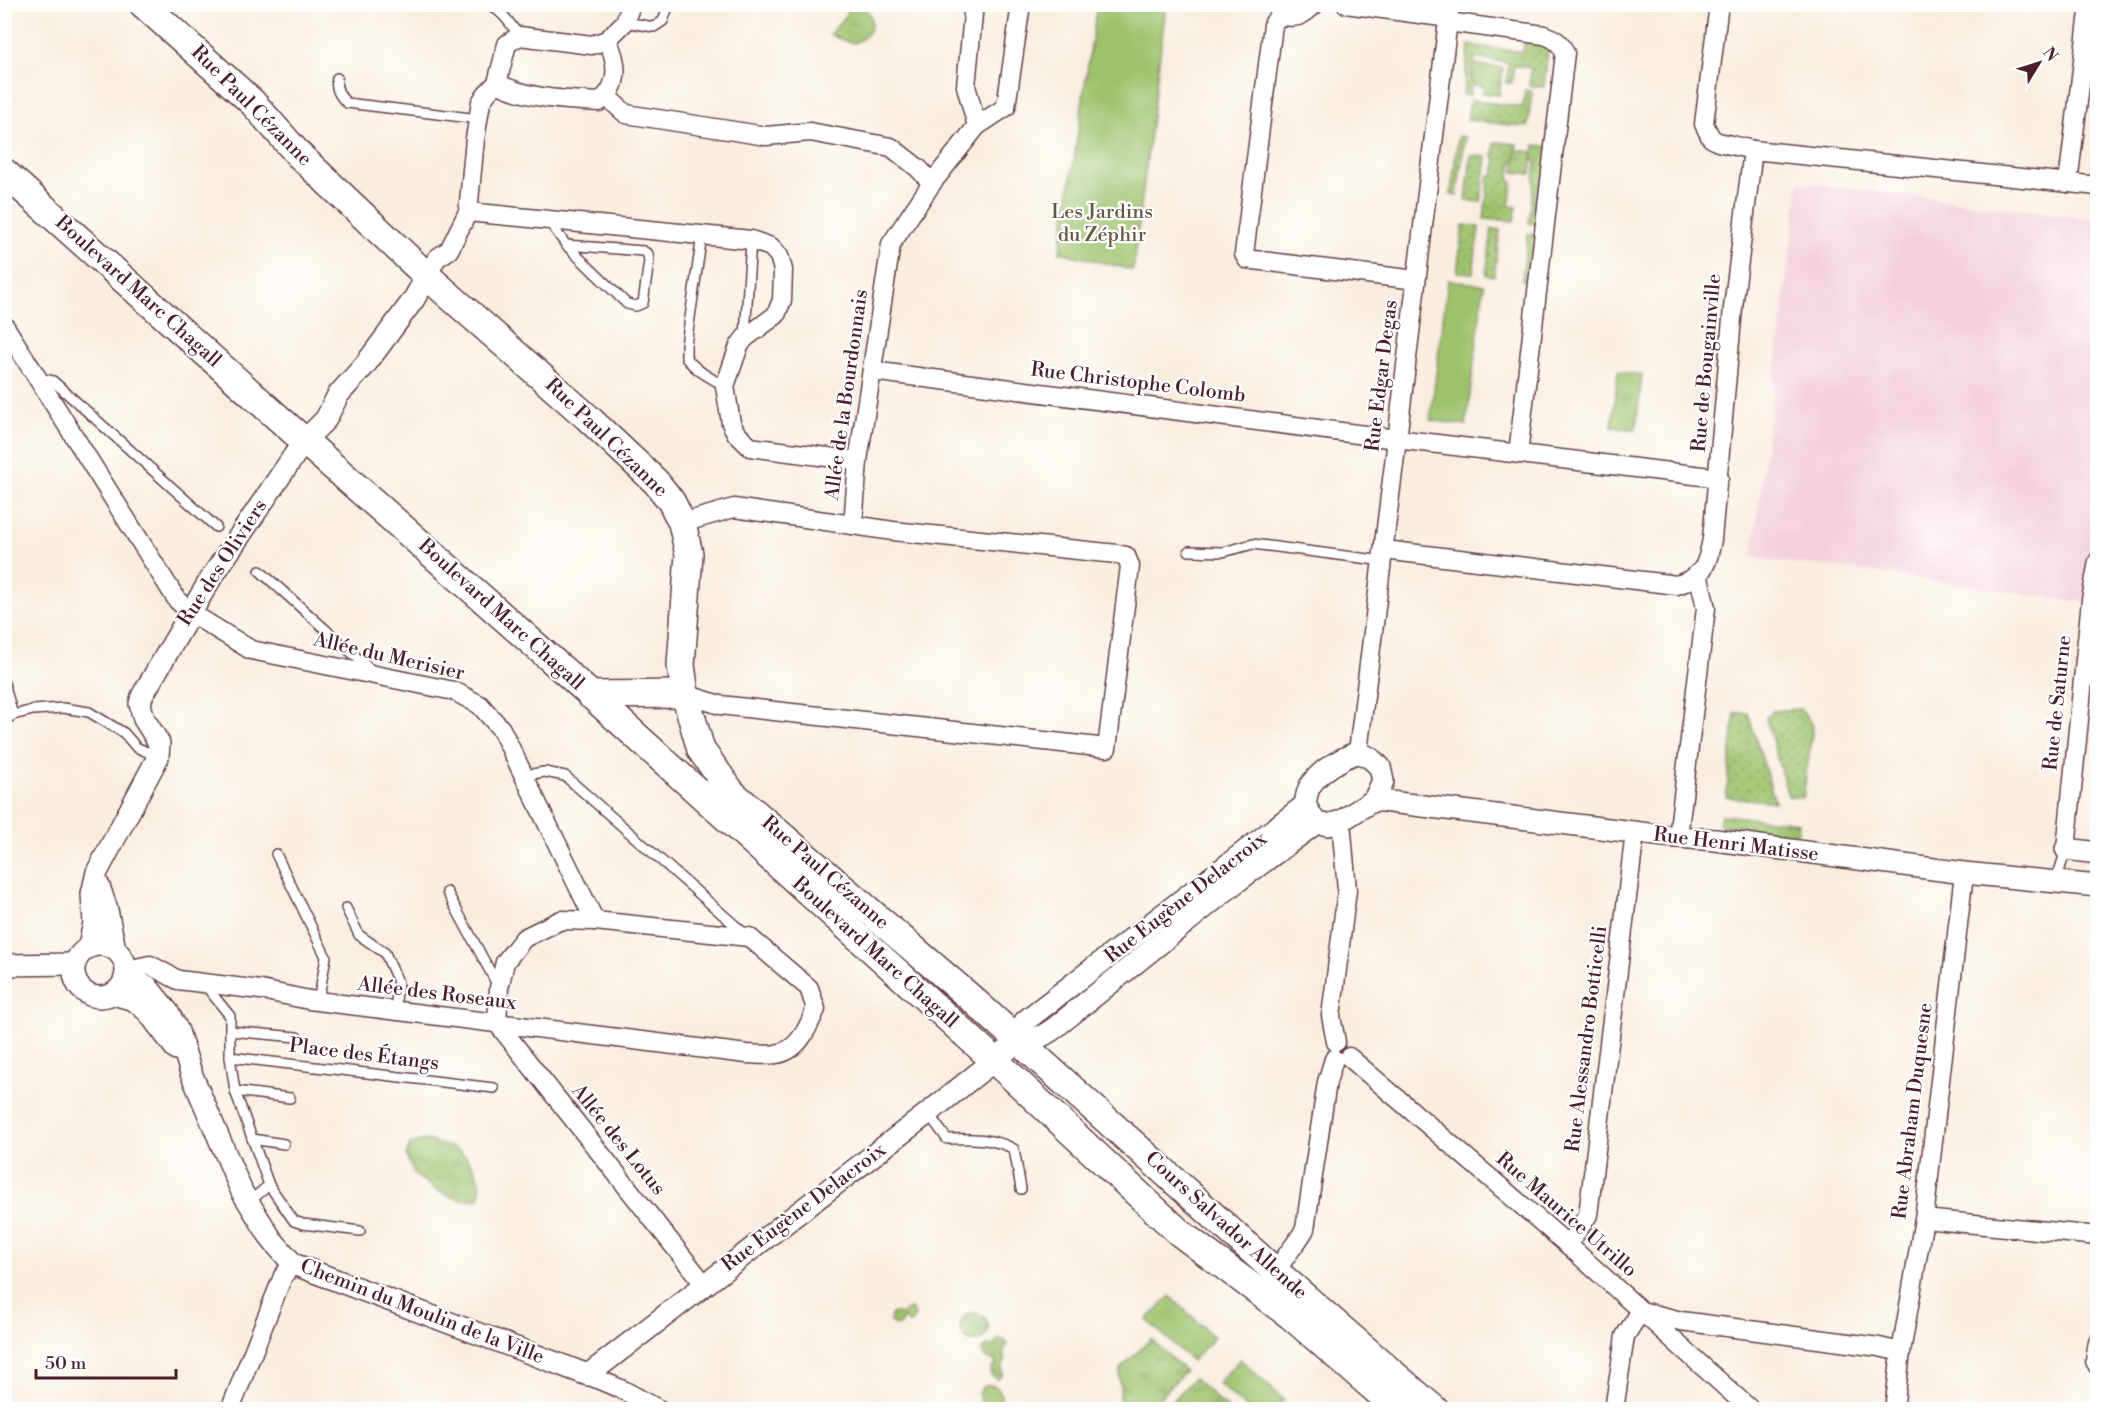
<svg xmlns="http://www.w3.org/2000/svg" width="2102" height="1414" viewBox="0 0 2102 1414" font-family="'Libre Bodoni',serif">
<defs>
<pattern id="grass-dots" width="8" height="8" patternUnits="userSpaceOnUse" patternTransform="scale(1.5)"><rect width="8" height="8" fill="#9dc26c"/><path d="M2 2h.1M6 6h.1" fill="none" stroke="#829d59" stroke-width="1.8" stroke-linecap="round"/></pattern>
<pattern id="park-tufts" width="24" height="20" patternUnits="userSpaceOnUse" patternTransform="scale(1.5)"><rect width="24" height="20" fill="#9dc26c"/><path d="M3 7l-1-3M5 7V3M7 7l1-3M15 17l-1-3M17 17v-4M19 17l1-3" fill="none" stroke="#829d59"/></pattern>
</defs>
<rect width="100%" height="100%" fill="#fff"/>
<filter id="ink" filterUnits="userSpaceOnUse"><feTurbulence type="fractalNoise" baseFrequency=".0167" numOctaves="2"/><feDisplacementMap in="SourceGraphic" scale="12" xChannelSelector="R" yChannelSelector="G"/><feConvolveMatrix kernelMatrix="1 2 1 2 8 2 1 2 1" color-interpolation-filters="sRGB"/></filter>
<filter id="wash" filterUnits="userSpaceOnUse"><feTurbulence type="fractalNoise" baseFrequency=".008" numOctaves="4" result="noise"/><feDisplacementMap in="SourceGraphic" scale="24" xChannelSelector="R" yChannelSelector="G"/><feGaussianBlur stdDeviation="1.35" result="paint"/><feColorMatrix in="noise" values="0 0 0 0 0 0 0 0 0 0 0 0 0 0 0 0 0 1.4 0 .05"/><feComposite in="paint" operator="in"/></filter>
<g filter="url(#wash)">
<rect width="100%" height="100%" fill="#f8eede"/>
<path fill="#f4cfdd" d="M1799,182L2097,219V360H2093L2098,536L2089,603L1850,569L1752,558Z"/>
<g fill="url(#grass-dots)" stroke="#74704c" stroke-width="1.5">
<path d="M1525,37L1549,41L1544,87L1529,85L1531,68L1514,66L1512,83H1506L1509,63L1475,58L1470,95H1463L1469,45L1523,52Z"/>
<path d="M1525,90L1532,91L1528,127L1467,120L1470,100L1523,107Z"/>
<path d="M1458,136L1465,137L1457,196L1451,195Z"/>
<path d="M1495,142L1517,144L1515,161H1512L1509,181L1513,182L1509,206L1517,207L1514,221L1484,219L1489,175H1494L1496,158L1493,157Z"/>
<path d="M1535,145L1550,147L1545,187L1538,186L1535,208L1542,210L1540,224L1529,223L1536,162L1533,161Z"/>
<path d="M1471,155L1487,157L1481,202L1466,200Z"/>
<path d="M1463,225L1479,227L1473,273L1457,272Z"/>
<path d="M1492,229L1500,230L1494,276L1486,275Z"/>
<path d="M1528,234L1539,236L1533,281L1522,280Z"/>
<path d="M1800,709L1813,726L1803,798L1788,796L1766,718L1773,711Z"/>
<path d="M1735,713H1748L1775,802L1726,797Z"/>
<path d="M1721,815L1799,823L1797,835L1719,825Z"/>
</g>
<g fill="url(#park-tufts)" stroke="#74704c" stroke-width="1.5">
<path d="M850,5C877,4 879,35 853,43L837,38L830,34L844,18Z"/>
<path d="M1474,64L1503,68L1499,95L1483,93V86L1471,85Z"/>
<path d="M1516,150L1533,152L1531,174L1514,172Z"/>
<path d="M1618,372L1642,375L1636,430L1612,427Z"/>
<path d="M426,1140C435,1143 445,1145 453,1148C471,1156 485,1181 479,1199L460,1200L438,1191L415,1175L406,1156L410,1144Z"/>
<path d="M911,1309L915,1315L912,1322L909,1323L903,1319L900,1325L896,1326L890,1322L891,1315L894,1313L901,1315L907,1310Z"/>
<circle cx="974" cy="1327" r="14"/>
<path d="M999,1339L1006,1341L1007,1344L1003,1353L1006,1359L1002,1368L1003,1375L997,1379L991,1375L992,1368L996,1365L993,1359L985,1358L982,1352L987,1346H993Z"/>
<path d="M1151,1339L1185,1371L1149,1409H1120V1369Z"/>
<path d="M1194,1378L1228,1409H1165Z"/>
<circle cx="990" cy="1396" r="11"/>
</g>
<g fill="#9dc26c" stroke="#74704c" stroke-width="1.5">
<path d="M1097,5H1166L1133,270L1060,252Z"/>
<path d="M1448,280L1484,285L1466,425L1430,420Z"/>
<path d="M1170,1296L1214,1337L1192,1361L1147,1320Z"/>
<path d="M1240,1359L1284,1400L1275,1409H1247L1218,1383Z"/>
</g>
</g>
<g filter="url(#ink)">
<g fill="none" stroke-linecap="round" stroke-linejoin="round">
<g stroke="#643e46" stroke-width="12">
<g id="service">
<path d="M486,4C501,9 510,23 519,36"/>
<path d="M625,22L654,27L663,21L669,4"/>
<path d="M337,78C335,88 339,96 347,103L479,119"/>
<path d="M549,221L566,245L627,304L636,306L643,303L649,261L648,254L643,251L566,245"/>
<path d="M702,235L686,345V358C697,371 710,378 725,386"/>
<path d="M745,336L751,240"/>
<path d="M38,378L53,381L216,527"/>
<path d="M1189,551L1223,552L1253,544L1384,561"/>
<path d="M260,571L372,671"/>
<path d="M4,683L13,715"/>
<path d="M4,721L13,715L33,710L63,708L89,712L124,733L136,747L158,757"/>
<path d="M525,775L545,772L565,776L745,934"/>
<path d="M276,854L326,957L318,1002"/>
<path d="M2056,882L2066,849"/>
<path d="M447,892L498,986"/>
<path d="M346,908L359,935L385,953L398,982L395,1011"/>
<path d="M205,985L230,1016V1057L235,1091L269,1185L249,1202"/>
<path d="M230,1031L297,1037"/>
<path d="M230,1057L494,1088"/>
<path d="M235,1091L290,1098"/>
<path d="M928,1113L947,1139C970,1138 994,1138 1014,1149L1021,1189"/>
<path d="M252,1139L284,1144"/>
<path d="M269,1185L294,1221L303,1224L360,1231"/>
</g>
</g>
<g stroke="#643e46" stroke-width="21">
<g id="minor">
<path d="M974,4L966,86L977,126"/>
<path d="M1315,4C1310,8 1305,14 1298,16C1287,19 1278,11 1273,25L1244,254L1247,259L1254,260L1416,280"/>
<path d="M1346,4L1449,18"/>
<path d="M1719,4L1704,124L1711,138L1718,142L1753,150"/>
<path d="M1448,22L1544,35C1555,39 1560,42 1565,53L1518,454"/>
<path d="M497,83L507,44L519,36L592,45L607,40L625,22L631,4"/>
<path d="M497,83C527,99 566,100 599,102C621,87 618,61 607,40"/>
<path d="M607,97L626,114L766,136L810,132L891,147L918,168L932,183"/>
<path d="M2068,183L2090,4"/>
<path d="M468,212L751,240L771,247L779,256L783,270L782,300L776,315L745,338L739,346L725,386L731,423L736,433L750,447L858,461"/>
<path d="M427,276L437,258L449,250L468,212L475,139L481,102L487,93L497,83"/>
<path d="M4,325L177,600L191,613L251,650L454,691L480,705L501,729L595,921L749,937L809,988L816,1009C808,1027 799,1051 776,1054C767,1056 756,1054 747,1054L309,1000L261,990L178,980L150,965L126,970"/>
<path d="M872,371L1380,437L1719,478"/>
<path d="M682,523L734,508L853,525L858,461L891,244L932,183L977,126L1006,107L1021,4"/>
<path d="M1384,550L1677,585C1704,576 1707,566 1712,539L1733,308L1753,150L2098,186"/>
<path d="M685,694L720,705L1107,748L1130,566L1126,556L1117,554L893,531L853,525"/>
<path d="M1358,752C1391,503 1418,253 1450,4"/>
<path d="M1678,837L1706,608L1698,573"/>
<path d="M2066,849L2091,600L2098,561"/>
<path d="M595,921L561,920L524,938L505,962L499,988L497,1023L704,1284"/>
<path d="M1336,1042L1331,1016L1347,890L1341,821"/>
<path d="M1349,1057L1568,1245L1751,1410"/>
<path d="M1924,1219L2098,1236"/>
<path d="M1568,1245L1588,1215L1635,832"/>
<path d="M1276,1272C1285,1255 1296,1245 1305,1229L1327,1082L1334,1059"/>
<path d="M1645,1312L1681,1321L1879,1347L1901,1352"/>
<path d="M2098,1342L2095,1361L2098,1366"/>
<path d="M588,1375L623,1390L660,1410"/>
<path d="M230,1410L283,1276L293,1264"/>
<path d="M1614,1410L1625,1336L1641,1311"/>
<path d="M1894,1410L1901,1352L1924,1219L1964,873"/>
</g>
</g>
<g stroke="#643e46" stroke-width="24">
<g id="tertiary">
<path d="M1358,752L1370,758L1380,767L1383,781L1374,800L1341,821L1328,825L1316,823L1305,805C1306,799 1307,791 1310,786C1319,771 1342,758 1358,752Z"/>
<path d="M1374,800L1665,836L1715,840L1964,873L2098,886"/>
<path d="M2066,849L2098,853"/>
<path d="M99,886L107,910L115,949"/>
<circle cx="100" cy="971" r="26"/>
<path d="M89,946L94,923L92,894L97,872L158,757L159,743L144,719L140,704L142,696L211,578L304,441L326,419L338,395L365,365L414,299L427,276"/>
<path d="M4,965L74,964"/>
<path d="M125,978L147,986L168,1012L178,1031L191,1073L242,1192L272,1240L293,1264L588,1375L928,1113L1020,1040L1042,1036L1052,1030L1235,883L1316,823"/>
<path d="M113,994L134,1000L148,1012L176,1049"/>
<path d="M1020,1040L1025,1021L1305,805"/>
</g>
</g>
<g stroke="#643e46" stroke-width="30">
<g id="primary">
<path d="M143,4L252,102L299,155L427,276L587,417L656,482L671,501L682,523L689,554L681,665L685,694L701,750L732,793L973,1000L1276,1272L1435,1410"/>
<path d="M4,172L275,415L570,676L995,1061L1180,1233L1291,1316L1399,1410"/>
<path d="M590,695L685,694"/>
</g>
</g>
<use href="#service" stroke="#fff" stroke-width="9"/>
<use href="#minor" stroke="#fff" stroke-width="18"/>
<use href="#tertiary" stroke="#fff" stroke-width="21"/>
<use href="#primary" stroke="#fff" stroke-width="27"/>
</g>
</g>
<g text-anchor="middle" dominant-baseline="central" stroke-width="4.5" stroke-linejoin="round" paint-order="stroke">
<g font-size="20" fill="#4a1f2b" stroke="#fff">
<text transform="translate(251 106) rotate(45)">Rue Paul Cézanne</text>
<text transform="translate(138 292) rotate(42)">Boulevard Marc Chagall</text>
<text transform="translate(1707 363) rotate(-85)">Rue de Bougainville</text>
<text transform="translate(1382 376) rotate(-83)">Rue Edgar Degas</text>
<text transform="translate(1138 383) rotate(7)">Rue Christophe Colomb</text>
<text transform="translate(847 395) rotate(-82)">Allée de la Bourdonnais</text>
<text transform="translate(606 438) rotate(44)">Rue Paul Cézanne</text>
<text transform="translate(223 563) rotate(-57)">Rue des Oliviers</text>
<text transform="translate(501 615) rotate(42)">Boulevard Marc Chagall</text>
<text transform="translate(389 657) rotate(13)">Allée du Merisier</text>
<text transform="translate(2058 703) rotate(-84)">Rue de Saturne</text>
<text transform="translate(1736 845) rotate(7)">Rue Henri Matisse</text>
<text transform="translate(825 873) rotate(41)">Rue Paul Cézanne</text>
<text transform="translate(1186 898) rotate(-38)">Rue Eugène Delacroix</text>
<text transform="translate(875 953) rotate(42)">Boulevard Marc Chagall</text>
<text transform="translate(437 994) rotate(7)">Allée des Roseaux</text>
<text transform="translate(1587 1039) rotate(-83)">Rue Alessandro Botticelli</text>
<text transform="translate(364 1055) rotate(7)">Place des Étangs</text>
<text transform="translate(1913 1111) rotate(-83)">Rue Abraham Duquesne</text>
<text transform="translate(618 1140) rotate(51)">Allée des Lotus</text>
<text transform="translate(804 1208) rotate(-37)">Rue Eugène Delacroix</text>
<text transform="translate(1566 1215) rotate(41)">Rue Maurice Utrillo</text>
<text transform="translate(1226 1226) rotate(42)">Cours Salvador Allende</text>
<text transform="translate(422 1312) rotate(21)">Chemin du Moulin de la Ville</text>
</g>
<g font-size="20" fill="#675842" stroke="#fff">
<text x="1102" y="212">Les Jardins<tspan x="1102" dy="23">du Zéphir</tspan></text>
</g>
</g>
<rect width="2102" height="1414" fill="none" stroke="#fff" stroke-width="24"/>
<g transform="translate(2039 63) rotate(52)" stroke="#ffffff" stroke-width="4.5" paint-order="stroke">
<path d="M0-4.5L10 22L0 15L-10 22Z" fill="#4a1f2b"/>
<text y="-9" font-size="16" font-weight="bold" text-anchor="middle" fill="#4a1f2b">N</text>
</g>
<path d="M36 1369v9h140v-9" fill="none" stroke="#4a1f2b" stroke-width="3"/>
<text x="45" y="1369" font-size="18" fill="#4a1f2b" stroke="#ffffff" stroke-width="4.5" paint-order="stroke">50 m</text>
</svg>
